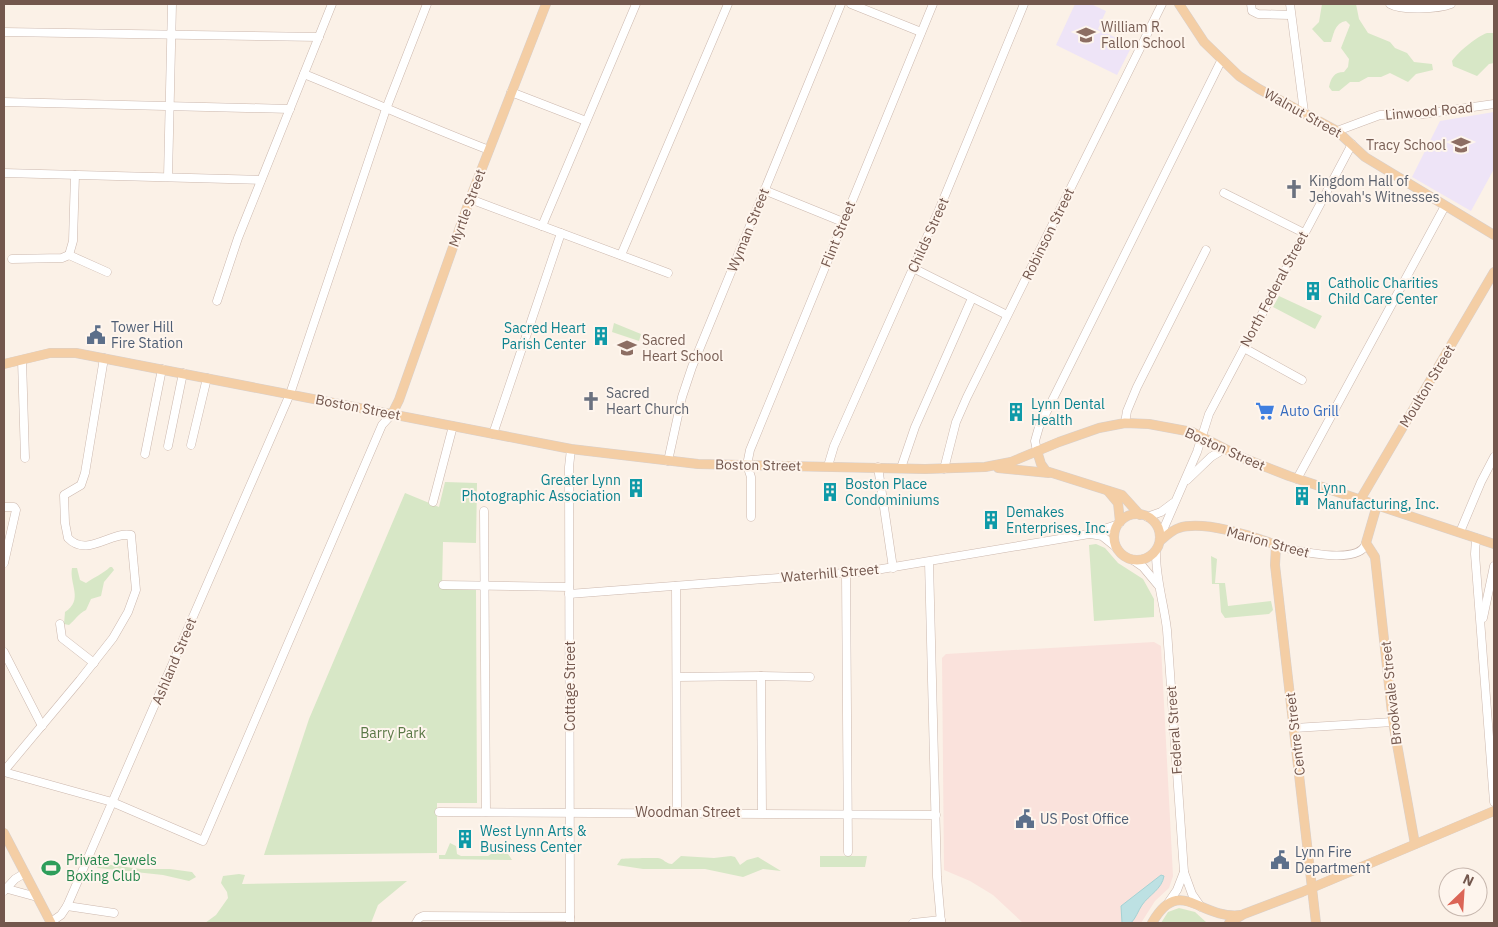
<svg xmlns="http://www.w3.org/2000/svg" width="1498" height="927" viewBox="0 0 1498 927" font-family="'IBM Plex Sans',sans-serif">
<rect width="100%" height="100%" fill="#fbf1e7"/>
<path fill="#fae2dc" d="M1154,642L1161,646L1173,876L1169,888L1155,901L1141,923H1023L993,895L970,881L944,870L942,658L946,654Z"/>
<g fill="#eee4f7">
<path d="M1075,4H1091L1106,11L1098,29L1132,46L1117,75L1056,45Z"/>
<path d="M1494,112V169L1471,211L1412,177L1440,121Z"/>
</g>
<g fill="#d7e7c6">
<path d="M1322,4H1356L1359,19L1368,33L1390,42L1395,48L1407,53L1414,62L1432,64L1433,70L1416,74L1408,82L1390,73L1381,77H1368L1359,82H1350L1339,91H1332L1329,87C1331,78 1334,72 1344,72L1348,67L1349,59L1341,48L1350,25L1346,21C1335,23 1334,33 1331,42H1324L1312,29L1319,22Z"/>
<path d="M1487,33H1494V63L1489,64L1477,76L1453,66L1452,61C1458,52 1476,37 1487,33Z"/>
<path d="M1279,296L1322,316L1315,329L1273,307Z"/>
<path d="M614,323L641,334L639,341L612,332Z"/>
<path d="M445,482L477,483L476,543L443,542L442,587L476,588L477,803H437V853L264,855L309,719L405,493L439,507Z"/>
<path d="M1096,544L1105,548L1118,563L1143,579L1154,599V617L1094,621L1089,545Z"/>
<path d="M1211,556L1217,559L1215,583H1225L1228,606L1271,601L1273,610L1269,614L1225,618L1221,612L1219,584H1212Z"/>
<path d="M110,567H112L114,570L104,582L101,596L91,599L86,610C78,614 76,619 69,625L64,624L65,612C84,600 69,584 72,568H77L80,580L86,583C94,577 103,574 110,567Z"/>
<path d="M450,843L456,846L457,854L461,856H488L503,846L512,860L439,859V855H445Z"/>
<path d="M681,856L714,858L731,856L735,857L740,865L747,860L758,857L781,871L763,869L743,877L705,869H643L617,865L621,859C626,858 652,858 658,858C664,859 666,864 672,864Z"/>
<path d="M820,856H867L865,867H820Z"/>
<path d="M97,863L141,869H170L192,872L196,877L189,881L163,875L98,868L95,865Z"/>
<path d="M239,874L245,875L242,884L407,881L378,905L371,923H205L216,915L228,898L227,892L221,883L223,876Z"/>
<path d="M1179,908L1195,912L1207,923H1161L1168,912Z"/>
</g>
<path fill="#bde1e3" stroke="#a4d2d4" d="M1161,875L1164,876C1162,889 1149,895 1142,905C1138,911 1136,918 1131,923H1122L1121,906Z"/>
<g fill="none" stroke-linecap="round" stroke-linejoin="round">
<g stroke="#ccb8ae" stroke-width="9">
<g id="minor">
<path d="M851,4L921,32"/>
<path d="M1251,4L1252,11L1258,14L1290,15"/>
<path d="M1290,4L1304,112"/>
<path d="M1390,4C1402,11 1438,9 1451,4"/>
<path d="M4,32L319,37"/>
<path d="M304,74C366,99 426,126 489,150"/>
<path d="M511,92L586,121"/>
<path d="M4,102L290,109"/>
<path d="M1337,131L1380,115L1424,114L1494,104"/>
<path d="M4,173L261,180"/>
<path d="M168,177L172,4"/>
<path d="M764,190L843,222"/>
<path d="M1224,193L1304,233"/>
<path d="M470,199L668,273"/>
<path d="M542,226L636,4"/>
<path d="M69,255L73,241L75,175"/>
<path d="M69,255L107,272"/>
<path d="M621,255L728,4"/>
<path d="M12,259L62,258L69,255"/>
<path d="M913,268L1007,315"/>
<path d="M217,301L238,238L332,4"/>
<path d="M1244,348L1302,380"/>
<path d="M22,360L25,458"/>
<path d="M1125,423L1127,411L1137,387L1206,250"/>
<path d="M493,434L561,233"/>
<path d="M191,445L207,378"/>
<path d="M168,446L183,373"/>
<path d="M1037,451L1035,441L1039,427L1221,61"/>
<path d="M145,454L162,369"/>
<path d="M668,461L682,397L692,367L841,4"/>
<path d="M828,466L834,446L939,210L1024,4"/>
<path d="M878,467L893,568"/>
<path d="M901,468L915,427L972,298"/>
<path d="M944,469L956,422L967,397L1162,4"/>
<path d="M1297,479L1445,206"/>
<path d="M1187,480L1211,457L1224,449"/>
<path d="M433,502L453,426"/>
<path d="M4,507H14L16,510L4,563"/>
<path d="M484,511L486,812"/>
<path d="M751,517V477L747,465L750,450L933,4"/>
<path d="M1147,517L1161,512L1173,503"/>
<path d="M1460,532L1481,482L1494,457"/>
<path d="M1091,534L1102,536L1117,548"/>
<path d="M1160,537L1197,452L1209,414L1352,144"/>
<path d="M1476,538L1475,554L1494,802"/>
<path d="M1276,545C1293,551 1361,566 1366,543"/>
<path d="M1156,550C1155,577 1164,603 1167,630L1184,872L1192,894L1201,907"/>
<path d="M1133,560L1143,567L1158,585"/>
<path d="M929,562L937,877L941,923"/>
<path d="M846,573L848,852"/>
<path d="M443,585L569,587"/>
<path d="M676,586L677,812"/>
<path d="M569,594L870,571L1089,534L1119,524"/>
<path d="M1483,618L1494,566"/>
<path d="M60,624L62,638L94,663"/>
<path d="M4,652L42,726"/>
<path d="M761,676L810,677"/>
<path d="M677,677L761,676L762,813"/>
<path d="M1294,728L1393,722"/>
<path d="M4,771L80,680L113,638L128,612L136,590L131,535C111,531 87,558 68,538L65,523L64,495L81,485L85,473L104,358"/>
<path d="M4,772L112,802L203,841L382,425L392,414"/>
<path d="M439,812L936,815"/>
<path d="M4,888L37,897"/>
<path d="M4,891L15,879L25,873"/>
<path d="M1168,903L1177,890L1184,872"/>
<path d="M67,906L114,913"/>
<path d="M51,922L61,915L67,906L290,394L386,109L427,4"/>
<path d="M416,923L419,918L423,916L570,917"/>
<path d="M570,923L569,467L571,449"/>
<path d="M913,923L941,920"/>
</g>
</g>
<g stroke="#d8d0cd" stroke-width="10">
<g id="major">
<path d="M1179,4L1204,42L1239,76L1259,89L1337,131L1365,157L1494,235"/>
<path d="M4,364L50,353H76L571,449L698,464L925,469L985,467L1011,462L1059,442L1099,428L1125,423L1149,424L1192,432L1243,458L1289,476L1494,544"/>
<path d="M392,414L399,400L470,199L546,4"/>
<path d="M1037,451L1041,464L1046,471L1122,495L1140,515"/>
<path d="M998,468L1049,473"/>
<path d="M1108,491L1118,503L1120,522"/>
<path d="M1360,500L1494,272"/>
<path d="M1377,505L1366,543L1375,557L1393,722L1415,844"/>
<circle cx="1137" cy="537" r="23"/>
<path d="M1160,541C1166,536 1172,530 1179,528C1203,520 1253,536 1276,545L1275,565L1316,923"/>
<path d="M4,833L51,923"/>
<path d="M1152,923C1180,874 1199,920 1241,915"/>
<path d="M1229,923L1244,914L1302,892L1494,811"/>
</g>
</g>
<use href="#minor" stroke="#fff" stroke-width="8"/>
<use href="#major" stroke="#f4cea5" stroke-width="9"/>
</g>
<defs>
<g id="school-bare" transform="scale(1.5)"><path d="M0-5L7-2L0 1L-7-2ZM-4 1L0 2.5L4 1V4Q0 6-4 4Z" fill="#8d6e63" stroke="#fef5ed" stroke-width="2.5" paint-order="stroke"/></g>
<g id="church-bare" transform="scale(1.5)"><path d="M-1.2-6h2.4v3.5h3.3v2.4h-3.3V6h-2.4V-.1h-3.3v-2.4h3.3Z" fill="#6b7280" stroke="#fef5ed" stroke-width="2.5" paint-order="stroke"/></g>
<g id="building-bare" transform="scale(1.5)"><path d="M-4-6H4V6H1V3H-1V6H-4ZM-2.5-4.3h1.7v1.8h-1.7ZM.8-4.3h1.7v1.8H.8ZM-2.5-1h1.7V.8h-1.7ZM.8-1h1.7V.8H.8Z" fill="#0f9aa8" stroke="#fef5ed" stroke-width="2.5" paint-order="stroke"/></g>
<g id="civic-bare" transform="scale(1.5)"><path d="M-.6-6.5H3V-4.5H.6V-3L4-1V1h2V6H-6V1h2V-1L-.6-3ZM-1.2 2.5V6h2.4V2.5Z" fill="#5c6f8a" stroke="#fef5ed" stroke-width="2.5" paint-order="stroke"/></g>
<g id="supermarket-bare" transform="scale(1.5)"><path d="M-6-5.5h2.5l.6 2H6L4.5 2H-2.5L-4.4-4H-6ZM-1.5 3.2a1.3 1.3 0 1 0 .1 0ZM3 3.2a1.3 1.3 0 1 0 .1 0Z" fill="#3f7fe0" stroke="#fef5ed" stroke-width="2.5" paint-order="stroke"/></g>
<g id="stadium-bare" transform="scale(1.5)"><path d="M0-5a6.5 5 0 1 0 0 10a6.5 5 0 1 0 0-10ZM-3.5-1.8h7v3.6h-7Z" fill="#2e9e5b" stroke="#fef5ed" stroke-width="2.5" paint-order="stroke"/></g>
</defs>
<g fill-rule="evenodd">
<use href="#school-bare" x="1086" y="35"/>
<use href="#school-bare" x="1461" y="145"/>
<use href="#church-bare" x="1294" y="189"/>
<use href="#building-bare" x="1313" y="291"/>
<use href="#civic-bare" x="96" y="335"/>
<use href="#building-bare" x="601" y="336"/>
<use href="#school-bare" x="627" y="348"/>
<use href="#church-bare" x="591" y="401"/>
<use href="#supermarket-bare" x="1265" y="411"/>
<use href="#building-bare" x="1016" y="412"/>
<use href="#building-bare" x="636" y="488"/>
<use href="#building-bare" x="830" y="492"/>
<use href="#building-bare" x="1302" y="496"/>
<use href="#building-bare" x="991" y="520"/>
<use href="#civic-bare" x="1025" y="819"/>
<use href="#building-bare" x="465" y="839"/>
<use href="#civic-bare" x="1280" y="860"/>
<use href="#stadium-bare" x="51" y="868"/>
</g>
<g text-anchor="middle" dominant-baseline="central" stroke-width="4" stroke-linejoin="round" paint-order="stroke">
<g font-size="14" fill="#785e54" stroke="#fef5ed" text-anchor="start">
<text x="1101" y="27">William R.<tspan x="1101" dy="16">Fallon School</tspan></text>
<text x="1446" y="145" text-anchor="end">Tracy School</text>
<text x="642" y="340">Sacred<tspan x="642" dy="16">Heart School</tspan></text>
</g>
<g font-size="14" fill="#73574d" stroke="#fef5ed">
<text transform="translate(1429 111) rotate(-5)">Linwood Road</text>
<text transform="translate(1303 113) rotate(29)">Walnut Street</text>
<text transform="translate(467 208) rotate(-70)">Myrtle Street</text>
<text transform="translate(748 230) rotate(-68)">Wyman Street</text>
<text transform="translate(838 234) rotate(-68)">Flint Street</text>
<text transform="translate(1048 234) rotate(-64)">Robinson Street</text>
<text transform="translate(928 235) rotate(-66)">Childs Street</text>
<text transform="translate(1274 289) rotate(-62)">North Federal Street</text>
<text transform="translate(1427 386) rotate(-59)">Moulton Street</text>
<text transform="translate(358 407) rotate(11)">Boston Street</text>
<text transform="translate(1225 449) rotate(24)">Boston Street</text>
<text transform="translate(758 465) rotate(1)">Boston Street</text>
<text transform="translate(1268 542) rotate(15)">Marion Street</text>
<text transform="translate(830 573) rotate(-5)">Waterhill Street</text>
<text transform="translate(174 661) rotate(-67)">Ashland Street</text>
<text transform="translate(570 686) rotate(-90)">Cottage Street</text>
<text transform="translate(1391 693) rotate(-96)">Brookvale Street</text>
<text transform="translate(1174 730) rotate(-94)">Federal Street</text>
<text transform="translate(1295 734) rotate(-97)">Centre Street</text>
<text x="688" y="812">Woodman Street</text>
</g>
<g font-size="14" fill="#5b616d" stroke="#fef5ed" text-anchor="start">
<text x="1309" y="181">Kingdom Hall of<tspan x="1309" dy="16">Jehovah's Witnesses</tspan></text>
<text x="606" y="393">Sacred<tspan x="606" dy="16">Heart Church</tspan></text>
</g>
<g font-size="14" fill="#0d838f" stroke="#fef5ed" text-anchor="start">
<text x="1328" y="283">Catholic Charities<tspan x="1328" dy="16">Child Care Center</tspan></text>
<text x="586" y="328" text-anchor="end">Sacred Heart<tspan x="586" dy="16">Parish Center</tspan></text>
<text x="1031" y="404">Lynn Dental<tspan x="1031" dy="16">Health</tspan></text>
<text x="621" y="480" text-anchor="end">Greater Lynn<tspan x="621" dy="16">Photographic Association</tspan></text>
<text x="845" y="484">Boston Place<tspan x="845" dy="16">Condominiums</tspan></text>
<text x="1317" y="488">Lynn<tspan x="1317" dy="16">Manufacturing, Inc.</tspan></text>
<text x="1006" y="512">Demakes<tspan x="1006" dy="16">Enterprises, Inc.</tspan></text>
<text x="480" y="831">West Lynn Arts &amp;<tspan x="480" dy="16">Business Center</tspan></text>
</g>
<g font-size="14" fill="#4e5e75" stroke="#fef5ed" text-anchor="start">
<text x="111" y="327">Tower Hill<tspan x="111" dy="16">Fire Station</tspan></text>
<text x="1040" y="819">US Post Office</text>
<text x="1295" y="852">Lynn Fire<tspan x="1295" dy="16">Department</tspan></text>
</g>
<g font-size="14" fill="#366cbe" stroke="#fef5ed" text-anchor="start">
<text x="1280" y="411">Auto Grill</text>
</g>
<g font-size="14" fill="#5a7846" stroke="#fef5ed">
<text x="393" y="733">Barry Park</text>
</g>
<g font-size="14" fill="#27864d" stroke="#fef5ed" text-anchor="start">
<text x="66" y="860">Private Jewels<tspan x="66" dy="16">Boxing Club</tspan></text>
</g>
</g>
<rect width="1498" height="927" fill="none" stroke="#73574d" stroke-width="10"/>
<g transform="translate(1463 892) rotate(25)"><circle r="24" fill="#fef5ed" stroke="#c6b6ad"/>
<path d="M0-4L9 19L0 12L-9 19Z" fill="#db6556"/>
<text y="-8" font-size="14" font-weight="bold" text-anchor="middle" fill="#73574d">N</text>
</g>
</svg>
